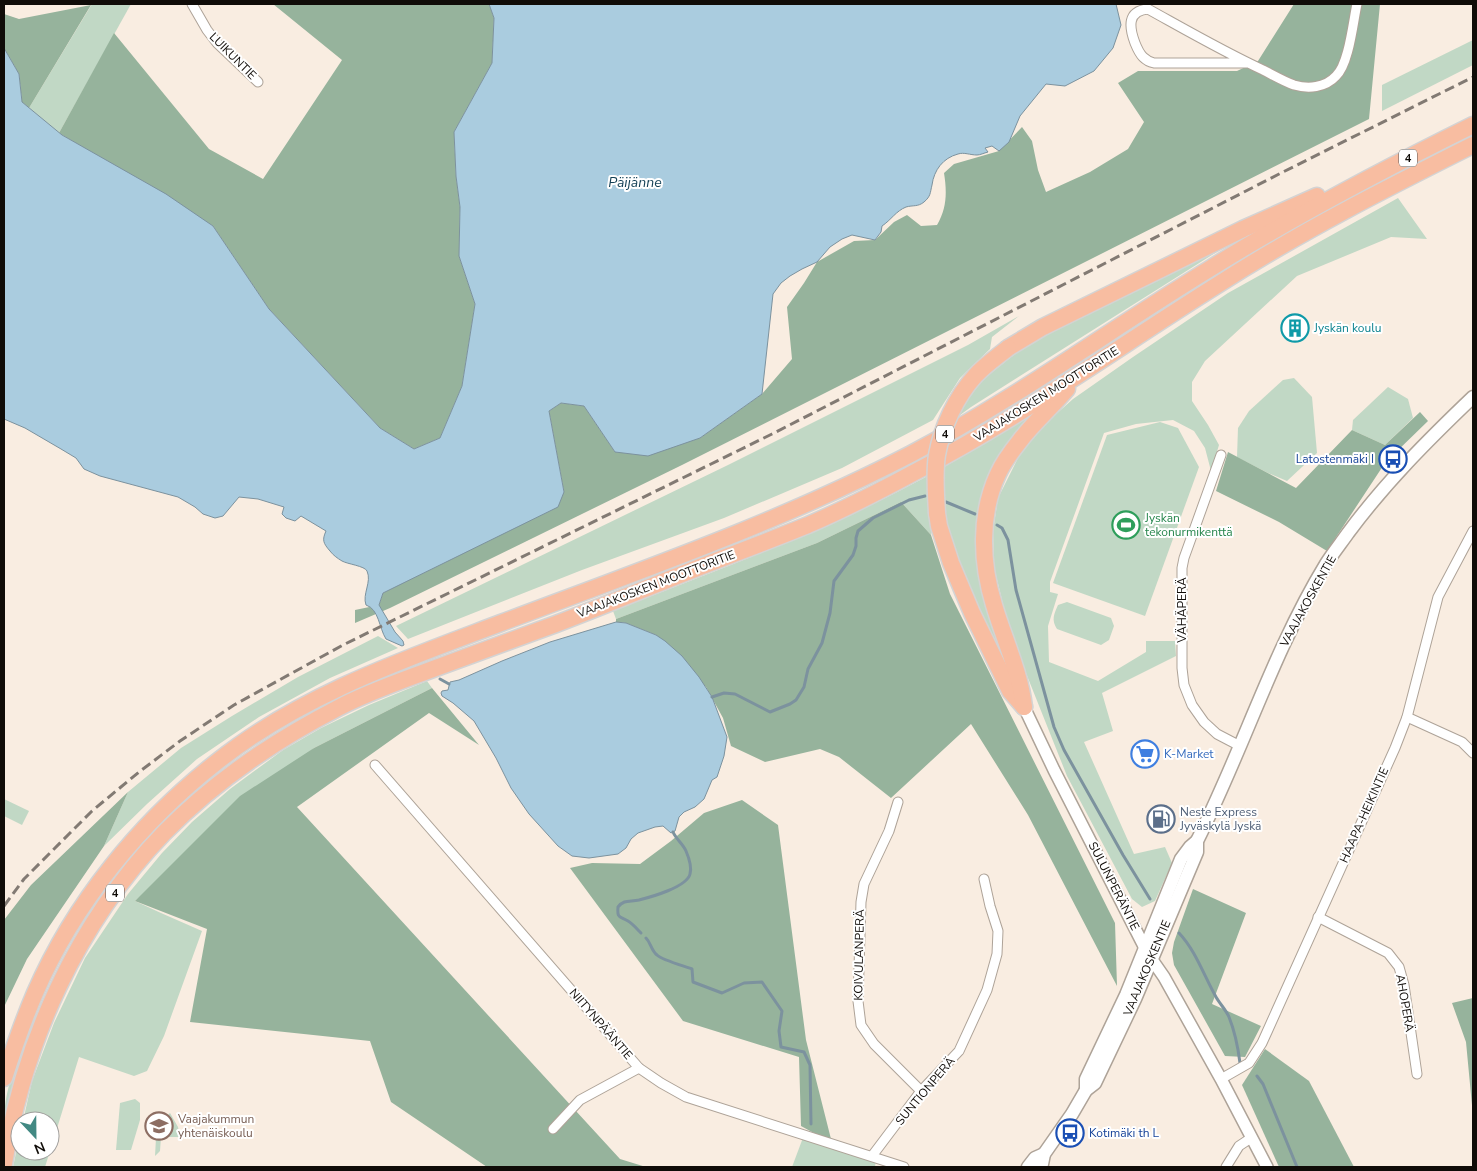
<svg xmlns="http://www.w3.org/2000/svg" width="1477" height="1171" viewBox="0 0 1477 1171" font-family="'Nunito Sans',sans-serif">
<rect width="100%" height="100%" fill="#f9ede1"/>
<g fill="#c1d8c5">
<path d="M92,4H131L59,133L29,108Z"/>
<path d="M1473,40V65L1382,111V85Z"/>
<path d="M1398,198L1427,239L1391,237L1297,276L1205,361L1192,382V401L1208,425L1219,445L1211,471L1205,448L1194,431L1173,420L1136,424L1104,433L1050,582V592L1058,594L1048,626L1049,662L1098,681L1146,652V641H1175L1176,656L1102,693L1113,731L1084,742L1134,854L1165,847L1172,863L1155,901L1142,907L1132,899L1067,776L1010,633L994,567L993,531L998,498L1023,448L1046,423L1073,399L1133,357L1228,293Z"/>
<path d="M1223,248L971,407L956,418L968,397L981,381L1020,350L1083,315Z"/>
<path d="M1019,316L992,337L990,349L960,378L933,420L842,468L724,518L582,570L408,639L396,626L728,465L968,345Z"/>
<path d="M1294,378L1312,397L1317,453L1287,481L1268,473L1237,457L1238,428L1249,411L1283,380Z"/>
<path d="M1388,387L1408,399L1413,418L1385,445L1352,430L1353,420Z"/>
<path d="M1034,414L981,515L1017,686L933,527L931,535L901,502L817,543L616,619L613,611C709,573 807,538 899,491C946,468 989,440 1034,414Z"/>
<path d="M1160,422L1178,428L1199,467L1145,616L1053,583L1107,435Z"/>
<path d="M1067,602L1111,618L1114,626L1109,640L1101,645L1057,629C1051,620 1054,614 1058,605Z"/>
<path d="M378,636L398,648L330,678L259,717L197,759L147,804L104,846L128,792L181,748L232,716L298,677Z"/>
<path d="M427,681L432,688L314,748L135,901L161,913L202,931L164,1036L147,1071L134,1076L79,1057L50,1151V1121H23L32,1081L54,1023L85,958L128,894L162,853L192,822L230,789L283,750L321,728L369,705Z"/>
<path d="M4,799L29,811L22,825L4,816Z"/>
<path d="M35,1013L38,1015L20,1062L4,1122C4,1085 22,1048 35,1013Z"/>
<path d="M135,1099L140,1103V1120L131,1150H116L120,1103Z"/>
<path d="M170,1113L178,1127L180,1137H161L160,1151L155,1156L156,1138C164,1130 160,1121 170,1113Z"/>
<path d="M20,1134V1151H50L45,1167H13Z"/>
<path d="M804,1135L876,1159L875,1167H792Z"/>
</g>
<g fill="#96b39c">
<path d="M273,4H489L494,18L492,63L454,132L456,176L460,207L459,256L475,304L462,386L440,438L414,449L380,428L269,309L213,226L59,133L114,33L209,149L263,179L342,60Z"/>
<path d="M1294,4H1380L1369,119L682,465L390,608L355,623V610L379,605L383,593L564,492L549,411L561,403L584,406L615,452L700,438L762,394L792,359L787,307L804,283L817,262L854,241L875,240L894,222L907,215L921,226L937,225C947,208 947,192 944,173L954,164L999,151L1022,127L1032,141L1038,170L1046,192L1090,172L1128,149L1144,122L1118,83L1138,71H1237L1258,61Z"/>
<path d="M91,5L29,108L22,102L19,74L4,48V14L19,19Z"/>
<path d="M1420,412L1428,421L1392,456L1381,469L1327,551L1279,522L1216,491L1228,452L1296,488L1352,430L1385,445Z"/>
<path d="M901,502L931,535L950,594L1115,923L1117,986L1028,815L971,724L891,798L839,757L820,749L765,762L731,746L723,718L706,687L656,635L626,623L616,622V619L817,543Z"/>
<path d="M432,688L479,745L429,713L297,807L620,1159L646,1167H487L391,1102L370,1041L190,1022L207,929L135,901L240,796L314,748Z"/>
<path d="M128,792L104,846L27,959L4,1007V920L31,885Z"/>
<path d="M742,800L778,825L806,1040L832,1143L801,1126L799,1057L683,1021L570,868L592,863L640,864L671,841L704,813Z"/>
<path d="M1193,889L1246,913L1212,1004L1261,1026L1245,1057L1225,1056L1174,965L1172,953L1174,942Z"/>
<path d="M1473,998V1116L1466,1042L1452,1003Z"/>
<path d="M1265,1049L1309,1081L1354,1167H1279L1242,1085Z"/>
</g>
<g fill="#aaccdf" stroke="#7c929e">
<path d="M489,4H1116L1121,25L1113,48L1094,71L1065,86L1046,84L1020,116L1009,142L999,151L992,146L985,148L988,152C984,153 980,155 977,155C970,155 964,152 958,154C943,158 934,170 932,185C930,193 931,196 924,202C918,207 913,205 906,207C896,211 891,220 882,226L881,232L875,240L852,235L842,239L830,247L817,262L802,269L790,276L781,283L773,294L762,394L700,438L648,456L615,452L584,406L561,403L549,411L564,492L558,507L383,593L379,605L395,632L403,641L404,645L402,646L386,639C379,628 379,609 366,605C362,594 372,582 367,571C365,566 347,564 342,561C337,558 333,555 330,551C323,543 322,540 326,531L301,516L295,521L286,518L282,514L284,507L258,499L239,497L223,516L215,518L203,514L195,507L178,497L100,476L84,469L76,458L61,449L25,428L4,419V48L19,74L22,102L62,135L166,194L213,226L269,309L380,428L414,449L440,438L462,386L475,304L459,256L460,207L456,176L454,132L492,63L494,18Z"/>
<path d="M616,622L626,623L656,635L665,641L682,656L699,677L712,697L727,737L724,756L717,777L712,780L704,799L695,807L684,812L679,817L675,831L671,833L663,826L655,827L638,833L631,839L626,848L618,854L589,858L572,856L558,846L529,814L511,788L496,758L474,721L453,703L442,696L441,693L442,691L448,690L450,682L459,680L502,661L550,642Z"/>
</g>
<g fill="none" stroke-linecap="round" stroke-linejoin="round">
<g stroke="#7c929e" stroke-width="3">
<path d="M946,502L975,514"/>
<path d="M997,525L1002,528L1008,540L1016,590L1054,727L1064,750L1123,855L1150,899"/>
<path d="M440,679L449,684"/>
<path d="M712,697L724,693L735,694L770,712L790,704L796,700L804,687L808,669L822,643L830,613L834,581L853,555L856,546V538L858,531L873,518L909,500L925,496"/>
<path d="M641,933C637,929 633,924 628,921C620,916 617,919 618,907C624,899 630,902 639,900C651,897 687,887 690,874C692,867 689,858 686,851C683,844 676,839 673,832"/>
<path d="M1179,933C1196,951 1204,976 1216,997C1220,1004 1226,1010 1229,1017C1235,1032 1238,1047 1240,1063"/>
<path d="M646,938C651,943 651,950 657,955C662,960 684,966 692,969L693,982L722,993L744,983L762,982L782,1011L779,1031L781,1047L804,1052L810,1065L811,1124"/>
<path d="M1257,1076L1263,1084L1297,1167"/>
</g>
<g stroke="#aea398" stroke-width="11">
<g id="minor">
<path d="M192,4L207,30L217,43L258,82"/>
<path d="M1248,63H1154C1150,62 1146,60 1143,57C1139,53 1137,48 1135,43C1129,27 1127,11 1148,9C1186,30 1224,52 1263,70C1273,75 1283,81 1294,85C1308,89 1325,88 1336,76C1349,64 1353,22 1357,4"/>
<path d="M1221,455L1184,558L1182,568V668L1184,685L1192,705L1204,722L1217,734L1240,746"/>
<path d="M1407,717L1462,742L1473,753"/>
<path d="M375,765L639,1068L661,1083L686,1097L904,1167"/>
<path d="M898,802L889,831L864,884L861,902L858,1001L861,1025L874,1044L921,1091"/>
<path d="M1318,917L1388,953L1399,967L1404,985L1417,1074"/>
<path d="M1221,1079L1249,1063L1262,1043L1395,748L1407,717L1438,597L1473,531"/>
<path d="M553,1129L580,1100L639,1068"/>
<path d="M872,1156L921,1091L959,1051L987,990L997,954L998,931L990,906L984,879"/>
<path d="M1226,1167L1239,1146L1251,1138"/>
</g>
</g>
<g stroke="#aea398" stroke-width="14">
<path id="tertiary" d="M1024,707L1054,770L1148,954L1164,977L1221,1079L1267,1167"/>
</g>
<g stroke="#aea398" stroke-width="15">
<g id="secondary">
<path d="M1086,1090V1079L1126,995L1181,859L1190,847L1197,841"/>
<path d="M1028,1167L1035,1158L1044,1154"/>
<path d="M1040,1167L1042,1164L1044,1154L1072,1114L1086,1090L1095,1083L1135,999L1197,852V841C1243,750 1273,651 1326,564C1333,553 1341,543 1348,533C1385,483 1428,440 1473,397"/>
</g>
</g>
<g stroke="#d4d3d3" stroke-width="19">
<g id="motorway">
<path d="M1008,348L1043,327L1243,229L1317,196"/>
<path d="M937,513L939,526L951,563L972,613L1010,691L1024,707"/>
<path d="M1024,707C1020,672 1004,639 994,605C981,563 979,515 998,474C1003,463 1011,452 1019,442C1033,423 1052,407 1067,389"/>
<path d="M4,1078C13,1050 23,1021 35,993C74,903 140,822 218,761C301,695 403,660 501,623C639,571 780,522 911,454C1015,399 1111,329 1211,268C1296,215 1384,169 1473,125"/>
<path d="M4,1164C24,1041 77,923 164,833C213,783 276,740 338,708C368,692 401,681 433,669C474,654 515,639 556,624C603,606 649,587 695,569C733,554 771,540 808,525C845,509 882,490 917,471C1023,416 1118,347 1219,284C1300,232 1387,188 1473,145"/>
</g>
</g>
<use href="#minor" stroke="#fff" stroke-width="9"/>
<use href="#tertiary" stroke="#fff" stroke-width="11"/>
<use href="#secondary" stroke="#fff" stroke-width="12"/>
<use href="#motorway" stroke="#f8bda1" stroke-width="16"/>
<path stroke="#827a73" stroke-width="3" stroke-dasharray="10 5" stroke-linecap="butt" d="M4,906L24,879L92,811L139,772L180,741L234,705L343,645L772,434L1283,172L1473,77"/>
<g stroke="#d4d3d3" stroke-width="19" stroke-linecap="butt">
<path id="motorway-bridge" d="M937,513C936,494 934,474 937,455C942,427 956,397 975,376C985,365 997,357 1008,348"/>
</g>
<use href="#motorway-bridge" stroke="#f8bda1" stroke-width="16"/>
</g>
<defs>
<g id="building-ring" transform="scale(1.4375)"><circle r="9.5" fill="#fff" stroke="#0f9aa8" stroke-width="1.5"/><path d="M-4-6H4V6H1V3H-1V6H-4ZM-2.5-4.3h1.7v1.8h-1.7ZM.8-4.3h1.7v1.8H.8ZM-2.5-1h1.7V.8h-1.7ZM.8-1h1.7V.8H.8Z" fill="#0f9aa8"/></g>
<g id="bus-ring" transform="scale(1.4375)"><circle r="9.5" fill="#fff" stroke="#1a4fb4" stroke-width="1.5"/><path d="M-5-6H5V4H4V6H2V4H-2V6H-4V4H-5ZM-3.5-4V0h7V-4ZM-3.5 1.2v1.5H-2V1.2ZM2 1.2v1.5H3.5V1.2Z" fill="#1a4fb4"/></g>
<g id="stadium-ring" transform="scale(1.4375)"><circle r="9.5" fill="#fff" stroke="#2e9e5b" stroke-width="1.5"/><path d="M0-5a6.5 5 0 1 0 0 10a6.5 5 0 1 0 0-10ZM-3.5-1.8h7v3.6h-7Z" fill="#2e9e5b"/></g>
<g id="supermarket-ring" transform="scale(1.4375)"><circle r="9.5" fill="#fff" stroke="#3f7fe0" stroke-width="1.5"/><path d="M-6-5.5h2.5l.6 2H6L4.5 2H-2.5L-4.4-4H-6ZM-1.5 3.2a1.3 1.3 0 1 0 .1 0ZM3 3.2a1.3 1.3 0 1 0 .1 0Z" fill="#3f7fe0"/></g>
<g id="fuel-ring" transform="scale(1.4375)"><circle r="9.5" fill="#fff" stroke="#5c6f8a" stroke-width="1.5"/><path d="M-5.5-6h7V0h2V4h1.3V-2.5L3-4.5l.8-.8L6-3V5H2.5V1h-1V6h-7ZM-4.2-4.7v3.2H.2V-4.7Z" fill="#5c6f8a"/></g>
<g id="school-ring" transform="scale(1.4375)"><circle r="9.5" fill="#fff" stroke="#8d6e63" stroke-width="1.5"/><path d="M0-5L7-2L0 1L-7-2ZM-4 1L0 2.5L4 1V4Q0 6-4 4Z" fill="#8d6e63"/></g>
</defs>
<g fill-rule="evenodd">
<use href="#building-ring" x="1295" y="328"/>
<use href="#bus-ring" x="1393" y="459"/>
<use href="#stadium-ring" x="1126" y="525"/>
<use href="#supermarket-ring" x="1145" y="754"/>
<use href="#fuel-ring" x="1161" y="819"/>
<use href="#school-ring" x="159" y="1126"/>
<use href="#bus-ring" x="1070" y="1133"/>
</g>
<g text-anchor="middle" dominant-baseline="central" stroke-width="4" stroke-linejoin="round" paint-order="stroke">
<g fill="#fff" stroke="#585552" stroke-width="1">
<rect x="1399" y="149.5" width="18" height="17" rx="4"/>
<rect x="936" y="425.5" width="18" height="17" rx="4"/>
<rect x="106" y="884.5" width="18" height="17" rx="4"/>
</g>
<g font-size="11" font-weight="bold" fill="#100c08">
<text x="1408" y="158">4</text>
<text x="945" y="434">4</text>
<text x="115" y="893">4</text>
</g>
<g font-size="12" fill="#100c08" stroke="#fff">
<text transform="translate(233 56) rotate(45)">LUIKUNTIE</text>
<text transform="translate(1046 394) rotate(-32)">VAAJAKOSKEN MOOTTORITIE</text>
<text transform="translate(656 584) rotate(-21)">VAAJAKOSKEN MOOTTORITIE</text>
<text transform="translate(1308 601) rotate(-61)">VAAJAKOSKENTIE</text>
<text transform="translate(1182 610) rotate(-90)">VÄHÄPERÄ</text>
<text transform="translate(1364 815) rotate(-66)">HAAPA-HEIKINTIE</text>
<text transform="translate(1114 886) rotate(63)">SULUNPERÄNTIE</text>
<text transform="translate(859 955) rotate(-89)">KOIVULANPERÄ</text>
<text transform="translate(1147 968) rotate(-67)">VAAJAKOSKENTIE</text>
<text transform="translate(1405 1003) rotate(80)">AHOPERÄ</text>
<text transform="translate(601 1024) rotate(49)">NIITYNPÄÄNTIE</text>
<text transform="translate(925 1091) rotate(-50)">SUNTIONPERÄ</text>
</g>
<g font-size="12" fill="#0d838f" stroke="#fff" text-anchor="start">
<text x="1314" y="328">Jyskän koulu</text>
</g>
<g font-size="12" fill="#164399" stroke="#fff" text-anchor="end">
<text x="1374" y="459">Latostenmäki I</text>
<text x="1089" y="1133" text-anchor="start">Kotimäki th L</text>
</g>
<g font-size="12" fill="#27864d" stroke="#fff" text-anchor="start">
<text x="1145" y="518">Jyskän<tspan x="1145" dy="14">tekonurmikenttä</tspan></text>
</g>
<g font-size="12" fill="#366cbe" stroke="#fff" text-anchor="start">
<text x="1164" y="754">K-Market</text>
</g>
<g font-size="12" fill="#4e5e75" stroke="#fff" text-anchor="start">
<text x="1180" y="812">Neste Express<tspan x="1180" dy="14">Jyväskylä Jyskä</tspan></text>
</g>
<g font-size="12" fill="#785e54" stroke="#fff" text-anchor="start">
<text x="178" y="1119">Vaajakummun<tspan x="178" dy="14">yhtenäiskoulu</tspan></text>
</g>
<g font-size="14" font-style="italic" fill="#123f54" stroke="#fff">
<text x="635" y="182">Päijänne</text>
</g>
</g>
<rect width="1477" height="1171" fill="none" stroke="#100c08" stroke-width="10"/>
<g transform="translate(35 1136) rotate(158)"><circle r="24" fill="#ffffff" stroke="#9f9e9c"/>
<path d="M0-4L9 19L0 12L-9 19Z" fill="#428983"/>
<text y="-8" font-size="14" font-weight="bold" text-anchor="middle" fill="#100c08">N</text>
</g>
</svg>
